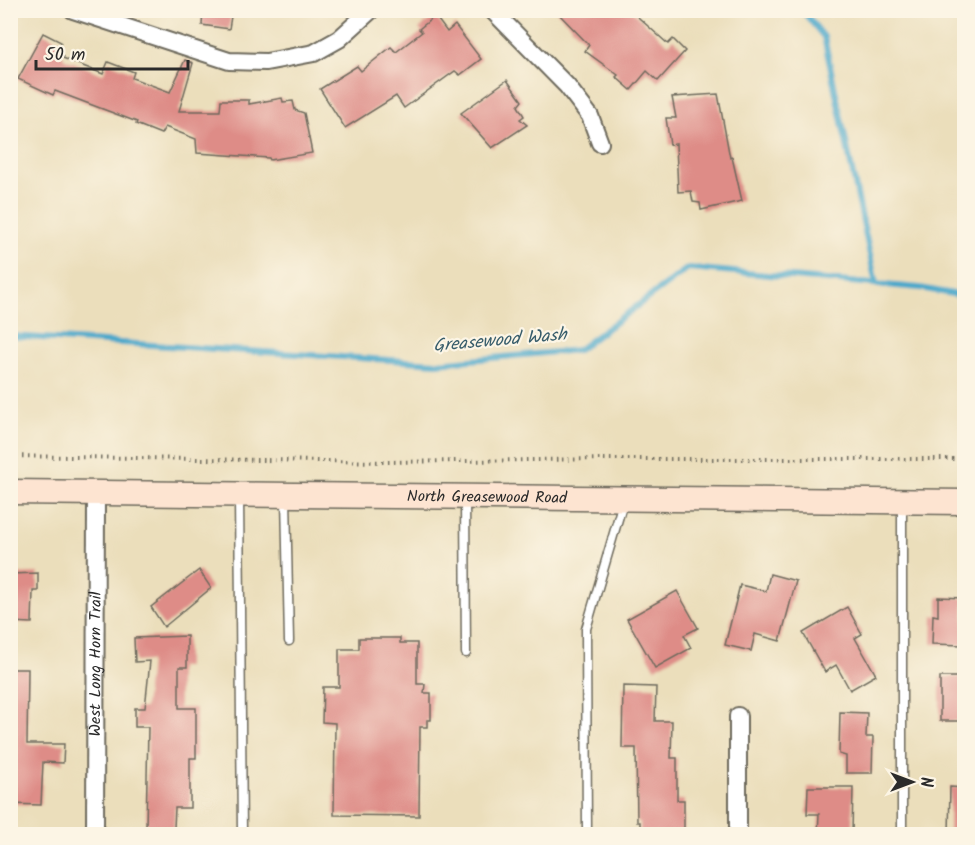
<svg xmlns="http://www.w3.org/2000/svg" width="975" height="845" viewBox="0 0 975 845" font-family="Kalam,sans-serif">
<rect width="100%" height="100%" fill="#fcf5e5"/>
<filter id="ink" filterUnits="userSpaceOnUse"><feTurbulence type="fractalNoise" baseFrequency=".0167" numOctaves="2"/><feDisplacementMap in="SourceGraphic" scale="12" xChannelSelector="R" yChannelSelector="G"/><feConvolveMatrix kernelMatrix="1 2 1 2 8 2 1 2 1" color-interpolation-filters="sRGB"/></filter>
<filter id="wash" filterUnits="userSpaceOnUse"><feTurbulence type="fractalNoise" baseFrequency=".008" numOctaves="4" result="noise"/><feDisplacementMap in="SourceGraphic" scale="24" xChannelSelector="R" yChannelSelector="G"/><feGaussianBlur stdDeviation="1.35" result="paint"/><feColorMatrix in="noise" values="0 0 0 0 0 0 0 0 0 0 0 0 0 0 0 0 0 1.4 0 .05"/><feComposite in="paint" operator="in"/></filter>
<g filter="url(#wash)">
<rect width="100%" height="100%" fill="#ebdebb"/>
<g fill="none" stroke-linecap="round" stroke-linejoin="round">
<g stroke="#4ba8ca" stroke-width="6">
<path d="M802,10L824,37L876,284"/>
<path d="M10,336L437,363L578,350L688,268L920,288L964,296"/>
</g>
</g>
<g id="blocks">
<g fill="#de8c87">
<path d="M203,10H232L229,29L202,25Z"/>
<path d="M555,10H630L668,44L673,39L685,51L658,81L647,71L631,90L616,77L618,75L585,51L589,45Z"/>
<path d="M435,16L447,32L455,25L481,59L460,75L455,71L404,108L396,96L345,128L320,89L357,66L361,71L391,47L396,52L422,32L419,29Z"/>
<path d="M43,33L61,42L57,53L64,56L63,58L103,74L108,62L134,72L132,78L170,92L185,60L193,63L179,111H220L221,100H249V104L282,98L283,102L293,101L295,110L304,113L312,153L270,160L269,158L197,153L196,139L165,127L161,134L136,124L137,122L55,91L53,95L18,79Z"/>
<path d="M507,80L522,101L518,106L524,116L520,119L527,125L492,148L461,113Z"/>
<path d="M718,94L730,158L732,157L742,201L701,210L700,203L693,202L691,191L678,192L676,144L670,145L666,118H676L672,97Z"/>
<path d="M199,570L211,588L164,627L151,607Z"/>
<path d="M38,573V591H33L32,623L10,622V574Z"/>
<path d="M770,574L796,581L780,641L755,634L751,651L725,645L740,585L766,591Z"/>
<path d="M677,591L698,628L684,635L691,648L655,668L627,619Z"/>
<path d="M938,597L964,598V645L932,644L933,615L938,616Z"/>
<path d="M847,607L862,634L855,638L876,675L850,690L836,665L825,672L803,633Z"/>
<path d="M187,636V667H179V708H196V758H190V808H175L174,828H146L148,727H135V708H145L150,661L135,662L134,638Z"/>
<path d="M359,638H400V643H417V684H425L424,693H431V720H427V727H420L419,816L334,815L335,723L322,722L323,687H339V649H359Z"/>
<path d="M10,669H28L27,744H64L63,763L43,762L41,805L10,804Z"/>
<rect x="940" y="677" width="24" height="44"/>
<path d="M623,686L656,687L655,721H672L671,758H677V800H684V834H640V822H637L636,748H622Z"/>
<path d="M840,712L867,713L866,737H873L872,773H846V756L839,754Z"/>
<path d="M808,787H853L852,834H818L819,814H807Z"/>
<path d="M950,787L964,788V834H949Z"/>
</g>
</g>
</g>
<g filter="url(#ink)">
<use href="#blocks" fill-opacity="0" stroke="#6e6a5d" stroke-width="1.5"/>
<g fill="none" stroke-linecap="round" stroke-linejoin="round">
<g stroke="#6e6a5d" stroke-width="11">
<g id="lane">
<path d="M239,496L242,834"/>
<path d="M286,497L289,641"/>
<path d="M465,497L466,653"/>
<path d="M902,502V834"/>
<path d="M587,834L586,629L623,502"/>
</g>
</g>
<g stroke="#6e6a5d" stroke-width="20">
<g id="street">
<path d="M73,10L229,61L266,62L314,53L339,39L371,10"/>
<path d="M492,10L567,86L590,116L600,143"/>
<path d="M738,716V834"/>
<path id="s1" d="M95,834L96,493"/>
</g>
</g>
<g stroke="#6e6a5d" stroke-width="27">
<g id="secondary">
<path id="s2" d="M10,492L964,502"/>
</g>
</g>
<path stroke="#6e6a5d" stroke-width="4" stroke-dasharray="1.5 4.5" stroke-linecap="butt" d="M10,456L386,462L604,459H964"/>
<use href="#lane" stroke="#fff" stroke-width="8"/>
<use href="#street" stroke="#fff" stroke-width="16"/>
<use href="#secondary" stroke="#fde4d1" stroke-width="24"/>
</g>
</g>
<g text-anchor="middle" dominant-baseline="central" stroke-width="4.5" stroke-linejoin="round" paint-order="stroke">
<g font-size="16" fill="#2b2b2b" stroke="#fcf5e5">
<text stroke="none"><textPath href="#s2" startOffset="477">North Greasewood Road</textPath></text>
<text stroke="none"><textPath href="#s1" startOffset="170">West Long Horn Trail</textPath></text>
</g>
<g font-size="18" font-style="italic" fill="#385d6b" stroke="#fcf5e5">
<text transform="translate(500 341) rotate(-5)">Greasewood Wash</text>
</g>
</g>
<rect width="975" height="845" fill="none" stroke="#fcf5e5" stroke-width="36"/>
<g transform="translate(912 782) rotate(90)" stroke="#fcf5e5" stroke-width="4.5" paint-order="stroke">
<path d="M0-4.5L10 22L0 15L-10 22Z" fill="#2b2b2b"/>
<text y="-9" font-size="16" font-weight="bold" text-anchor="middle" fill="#2b2b2b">N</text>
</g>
<path d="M36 60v9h152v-9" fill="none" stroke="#2b2b2b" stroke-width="3"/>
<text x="45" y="60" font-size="18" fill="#2b2b2b" stroke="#fcf5e5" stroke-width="4.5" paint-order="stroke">50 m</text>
</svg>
